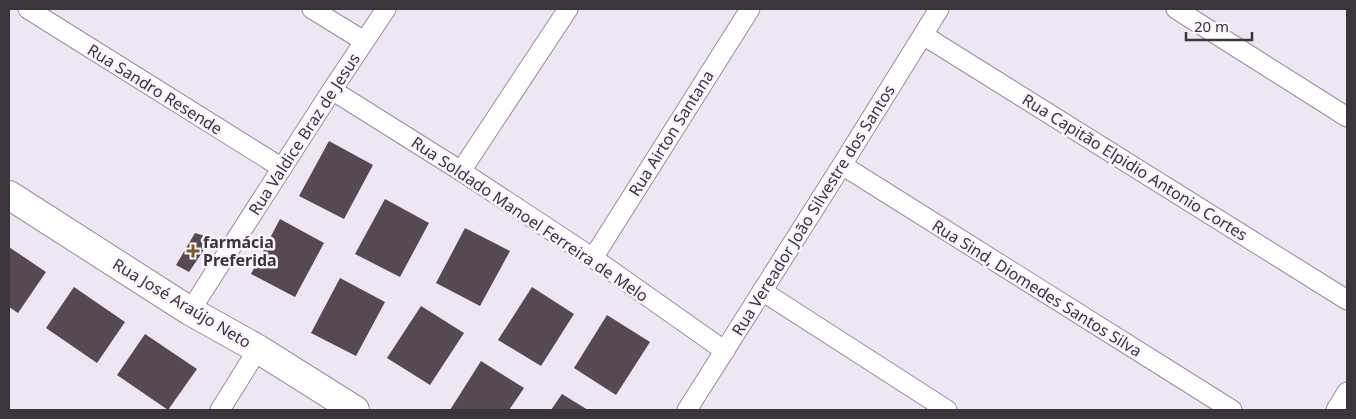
<svg xmlns="http://www.w3.org/2000/svg" width="1356" height="419" viewBox="0 0 1356 419" font-family="'Noto Sans',sans-serif">
<rect width="100%" height="100%" fill="#efe6f4"/>
<g fill="#564a52">
<path d="M329,141L373,165L344,219L299,196Z"/>
<path d="M385,199L429,223L400,277L355,254Z"/>
<path d="M280,219L324,243L295,297L251,274Z"/>
<path d="M465,228L510,251L480,306L436,283Z"/>
<path d="M195,233L212,238L189,272L176,265Z"/>
<path d="M9,247L46,272L18,313L9,307Z"/>
<path d="M340,278L385,302L356,356L311,333Z"/>
<path d="M74,287L125,322L97,363L46,328Z"/>
<path d="M532,287L574,314L541,366L498,340Z"/>
<path d="M421,306L464,333L430,385L387,358Z"/>
<path d="M607,315L650,342L616,395L574,368Z"/>
<path d="M145,334L197,369L168,410L117,375Z"/>
<path d="M481,361L524,388L509,410H450Z"/>
<path d="M562,394L588,410H551Z"/>
</g>
<g fill="none" stroke-linecap="round" stroke-linejoin="round">
<g stroke="#968e9a" stroke-width="21">
<g id="street">
<path d="M28,9L282,168"/>
<path d="M312,9L364,41"/>
<path d="M1176,9L1347,117"/>
<path d="M923,35L1347,300"/>
<path d="M332,90L461,171L593,258L725,351"/>
<path d="M842,165L1232,410"/>
<path d="M461,171L568,9"/>
<path d="M593,258L750,9"/>
<path d="M762,291L947,410"/>
<path d="M190,311L332,90L386,9"/>
<path d="M220,410L258,349"/>
<path d="M687,410L842,165L939,9"/>
<path d="M1336,410L1347,392"/>
</g>
</g>
<g stroke="#968e9a" stroke-width="30">
<path id="secondary" d="M9,195L190,311L258,349L355,410"/>
</g>
<use href="#street" stroke="#fff" stroke-width="19"/>
<use href="#secondary" stroke="#fff" stroke-width="28"/>
</g>
<path fill="#745c2c" stroke="#fbf4ff" stroke-width="2" d="M190.5 243.5h5v5h5v5h-5v5h-5v-5h-5v-5h5z"/>
<g text-anchor="middle" dominant-baseline="central" stroke-width="5" stroke-linejoin="round" paint-order="stroke">
<g font-size="16" fill="#39353b" stroke="#fbf4ff">
<text transform="translate(155 89) rotate(32)">Rua Sandro Resende</text>
<text transform="translate(671 133) rotate(-58)">Rua Airton Santana</text>
<text transform="translate(304 134) rotate(-57)">Rua Valdice Braz de Jesus</text>
<text transform="translate(1135 167) rotate(32)">Rua Capitão Elpidio Antonio Cortes</text>
<text transform="translate(813 210) rotate(-58)">Rua Vereador João Silvestre dos Santos</text>
<text transform="translate(530 219) rotate(34)">Rua Soldado Manoel Ferreira de Melo</text>
<text transform="translate(1037 288) rotate(32)">Rua Sind, Diomedes Santos Silva</text>
<text transform="translate(182 303) rotate(31)">Rua José Araújo Neto</text>
</g>
<g font-size="16" font-weight="bold" fill="#39353b" stroke="#fbf4ff" text-anchor="start">
<text x="203" y="242">farmácia<tspan x="203" dy="18">Preferida</tspan></text>
</g>
</g>
<rect width="1356" height="419" fill="none" stroke="#39353b" stroke-width="20"/>
<path d="M1186 32v8h66v-8" fill="none" stroke="#39353b" stroke-width="2.5"/>
<text x="1194" y="32" font-size="15" fill="#39353b" stroke="#fbf4ff" stroke-width="4" paint-order="stroke">20 m</text>
</svg>
